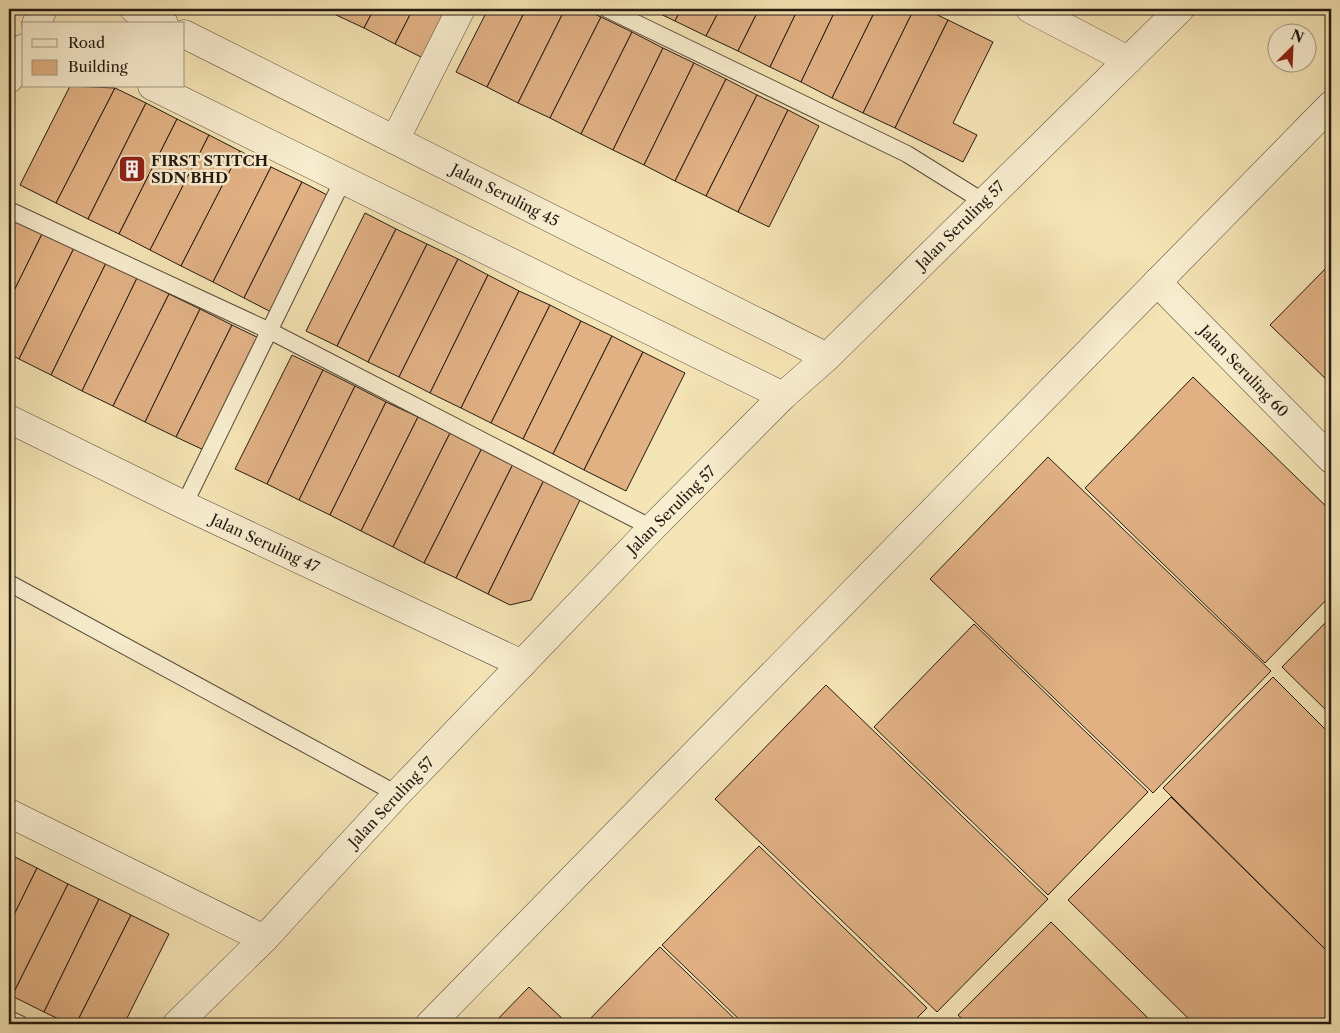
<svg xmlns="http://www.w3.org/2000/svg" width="1340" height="1033" viewBox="0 0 1340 1033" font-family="'Libre Caslon Text',serif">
<rect width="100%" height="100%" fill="#f5e4b5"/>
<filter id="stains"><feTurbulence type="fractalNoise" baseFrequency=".004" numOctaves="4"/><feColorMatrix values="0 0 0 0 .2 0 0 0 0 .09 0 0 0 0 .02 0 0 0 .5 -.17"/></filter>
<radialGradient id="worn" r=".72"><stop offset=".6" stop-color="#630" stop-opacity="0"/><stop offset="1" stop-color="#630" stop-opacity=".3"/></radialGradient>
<g fill="#e1b184" stroke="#241a12">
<path d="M334,9H374L364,28L332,13Z"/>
<path d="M374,9H413L395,44L364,28Z"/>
<path d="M413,9H452L427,60L395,44Z"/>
<path d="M488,9H526L487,87L456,72Z"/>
<path d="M526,9H565L518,103L487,87Z"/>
<path d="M565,9H584L601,17L550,118L518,103Z"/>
<path d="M650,9H681L675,21Z"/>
<path d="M681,9H720L706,36L675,21Z"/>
<path d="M720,9H759L738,51L706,36Z"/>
<path d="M759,9H798L770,67L738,51Z"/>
<path d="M798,9H836L801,82L770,67Z"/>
<path d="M836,9H876L832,98L801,82Z"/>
<path d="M876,9H914L863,113L832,98Z"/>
<path d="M914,9H925L948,20L895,128L863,113Z"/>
<path d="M601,17L632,32L581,134L550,118Z"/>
<path d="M948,20L993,42L953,123L977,135L963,162L895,128Z"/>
<path d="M632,32L663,48L613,150L581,134Z"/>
<path d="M663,48L694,63L644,165L613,150Z"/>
<path d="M694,63L726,79L675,181L644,165Z"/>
<path d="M726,79L757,95L706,196L675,181Z"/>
<path d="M70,86L115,88L56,203L20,185Z"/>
<path d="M115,88L146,103L88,219L56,203Z"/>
<path d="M757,95L788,110L738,212L706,196Z"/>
<path d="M146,103L177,119L119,234L88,219Z"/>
<path d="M788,110L819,126L769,227L738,212Z"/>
<path d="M177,119L209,135L150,250L119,234Z"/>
<path d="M209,135L240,151L181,266L150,250Z"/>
<path d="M240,151L271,167L213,282L181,266Z"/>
<path d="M271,167L302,182L244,298L213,282Z"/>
<path d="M302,182L333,198L275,314L244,298Z"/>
<path d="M365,213L396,229L337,346L306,331Z"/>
<path d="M9,215L43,232L9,301Z"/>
<path d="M396,229L427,244L368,362L337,346Z"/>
<path d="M43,232L74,248L19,359L9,354V301Z"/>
<path d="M427,244L458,259L399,377L368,362Z"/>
<path d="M74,248L106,263L51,375L19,359Z"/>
<path d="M458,259L488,275L430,393L399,377Z"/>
<path d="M106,263L137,278L82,391L51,375Z"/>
<path d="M1331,263V384L1270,325Z"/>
<path d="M488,275L519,291L461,408L430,393Z"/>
<path d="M137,278L169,294L113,406L82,391Z"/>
<path d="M519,291L550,305L491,423L461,408Z"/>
<path d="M169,294L200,309L145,422L113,406Z"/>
<path d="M550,305L581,321L523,439L491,423Z"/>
<path d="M200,309L232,325L176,437L145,422Z"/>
<path d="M581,321L612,336L553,454L523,439Z"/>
<path d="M232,325L263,340L208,452L176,437Z"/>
<path d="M612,336L643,352L584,470L553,454Z"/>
<path d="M643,352L685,373L626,491L584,470Z"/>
<path d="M292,355L323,370L267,484L235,469Z"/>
<path d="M323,370L355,386L299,500L267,484Z"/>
<path d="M1193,377L1331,511V595L1265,663L1085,488Z"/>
<path d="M355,386L386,402L330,515L299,500Z"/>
<path d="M386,402L418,417L361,531L330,515Z"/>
<path d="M418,417L450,433L393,547L361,531Z"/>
<path d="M450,433L482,448L424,563L393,547Z"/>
<path d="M482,448L513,464L456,578L424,563Z"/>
<path d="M1048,457L1271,671L1153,793L930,579Z"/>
<path d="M513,464L544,480L488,594L456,578Z"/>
<path d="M544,480L581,498L531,600L510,605L488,594Z"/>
<path d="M1331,617V715L1282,667Z"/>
<path d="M974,624L1148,792L1048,895L874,727Z"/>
<path d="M1273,677L1331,735V955L1163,788Z"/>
<path d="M826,685L1048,899L937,1012L715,799Z"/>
<path d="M1171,797L1331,955V1024H1194L1068,900Z"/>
<path d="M759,846L927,1008L911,1024H744L662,945Z"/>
<path d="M9,854L37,868L9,925Z"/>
<path d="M37,868L68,884L12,996L9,995V925Z"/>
<path d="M68,884L99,899L44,1012L12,996Z"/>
<path d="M99,899L131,915L76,1024H69L44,1012Z"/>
<path d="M131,915L169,934L124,1024H76Z"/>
<path d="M1051,922L1154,1024H968L958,1015Z"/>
<path d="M660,947L740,1024H585Z"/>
<path d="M529,987L568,1024H493Z"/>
</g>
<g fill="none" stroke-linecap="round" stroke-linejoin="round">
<g stroke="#584c3b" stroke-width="18">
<g id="lane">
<path d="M607,9L907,154L984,202"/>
<path d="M9,210L270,331L652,528"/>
<path d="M184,505L343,180"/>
<path d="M9,583L397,794"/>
<path d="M9,1019L20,1024"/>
</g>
</g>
<g stroke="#584c3b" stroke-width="29">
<g id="street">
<path d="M134,9L164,24"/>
<path d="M1030,9L1128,60"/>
<path d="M36,24L43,9"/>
<path d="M184,34L827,357"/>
<path d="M9,79L24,48"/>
<path d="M152,86L783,396"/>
<path d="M395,140L461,9"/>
<path d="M1157,282L1331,459"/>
<path d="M9,419L184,505L522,664"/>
<path d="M9,813L264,939"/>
<path d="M177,1024L264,939L397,794L652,528L783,396L827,357L1180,9"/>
<path d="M430,1024L1331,105"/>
</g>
</g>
<use href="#lane" stroke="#f8edcf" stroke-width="16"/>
<use href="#street" stroke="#f8edcf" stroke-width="28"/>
</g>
<defs>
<g id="building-square" transform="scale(1.4375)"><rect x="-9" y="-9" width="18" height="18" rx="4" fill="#8f2418" stroke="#f8edcf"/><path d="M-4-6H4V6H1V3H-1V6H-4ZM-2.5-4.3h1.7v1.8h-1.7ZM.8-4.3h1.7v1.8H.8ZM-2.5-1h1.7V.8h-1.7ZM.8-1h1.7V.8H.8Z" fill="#fff"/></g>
</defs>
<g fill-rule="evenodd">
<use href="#building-square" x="132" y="169"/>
</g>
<g text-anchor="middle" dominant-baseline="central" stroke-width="5" stroke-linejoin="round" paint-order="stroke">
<g font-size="15" font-weight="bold" fill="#241a12" stroke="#f8edcf" text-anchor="start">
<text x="151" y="160">FIRST STITCH<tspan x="151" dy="17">SDN BHD</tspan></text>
</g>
<g font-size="15" fill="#241a12" stroke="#f8edcf">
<text transform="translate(505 195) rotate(27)">Jalan Seruling 45</text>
<text transform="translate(960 225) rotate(-45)">Jalan Seruling 57</text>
<text transform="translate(1244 371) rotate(46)">Jalan Seruling 60</text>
<text transform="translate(671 510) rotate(-45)">Jalan Seruling 57</text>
<text transform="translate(265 543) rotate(25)">Jalan Seruling 47</text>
<text transform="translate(391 802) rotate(-47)">Jalan Seruling 57</text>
</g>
</g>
<rect width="1340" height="1033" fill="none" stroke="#f5e4b5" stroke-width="30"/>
<rect x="10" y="10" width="1320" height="1013" fill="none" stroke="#241a12" stroke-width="2.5"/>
<rect x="15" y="15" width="1310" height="1003" fill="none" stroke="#241a12"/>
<rect x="22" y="22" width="162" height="65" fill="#f8edcf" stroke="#a39983"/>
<rect x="32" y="39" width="25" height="8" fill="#f8edcf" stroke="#a39983"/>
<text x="68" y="48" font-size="15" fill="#241a12">Road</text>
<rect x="32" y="60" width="25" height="15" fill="#e1b184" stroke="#a39983"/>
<text x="68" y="72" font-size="15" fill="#241a12">Building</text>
<g transform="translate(1292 48) rotate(24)"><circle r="24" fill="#f8edcf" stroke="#a39983"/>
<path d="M0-4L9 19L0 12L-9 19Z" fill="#8f2418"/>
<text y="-8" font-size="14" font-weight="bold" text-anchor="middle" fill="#241a12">N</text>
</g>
<rect width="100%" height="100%" filter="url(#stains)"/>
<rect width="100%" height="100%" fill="url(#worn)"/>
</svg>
